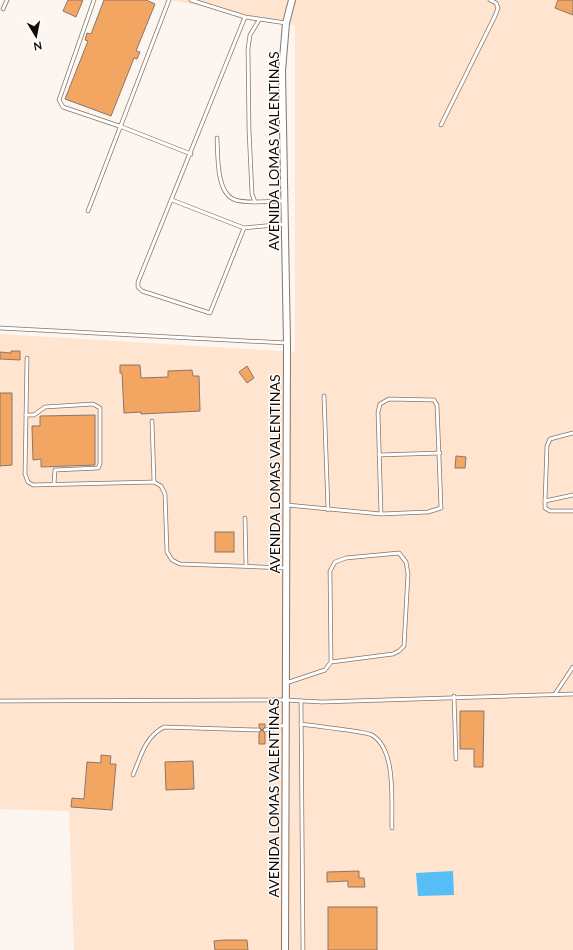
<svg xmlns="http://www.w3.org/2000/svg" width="573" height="950" viewBox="0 0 573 950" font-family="Lato,sans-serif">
<rect width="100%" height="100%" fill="#fdf5ef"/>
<path fill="#ffe4d0" d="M171,0H573V950H74L69,811L0,809V334L295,352V26Z"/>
<path fill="#57bdf6" d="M453,871L454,895L418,896L416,873Z"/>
<g fill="#f3a562" stroke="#89776a">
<path d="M68,0H83L76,17L63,11Z"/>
<path d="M104,0H146L155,4L136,51L140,52L137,59L134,58L111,116L65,99L88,41L85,40L87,33L91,34Z"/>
<path d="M558,0H573V15L555,8Z"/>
<path d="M11,351H20V360L0,359V352L11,353Z"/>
<path d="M120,365H140L141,378L168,377V371L192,370L193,376H199L200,411L141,414V412L124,413L122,373H120Z"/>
<path d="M247,366L254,378L247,383L239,372Z"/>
<path d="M0,393H12V465L0,466Z"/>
<path d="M95,415V465L41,467V459L33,460L32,426H40V416Z"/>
<path d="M456,456L466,457L465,468H455Z"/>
<rect x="215" y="532" width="19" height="20"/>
<path d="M460,711H484L483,767H474V749H460Z"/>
<path d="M259,724H265V727L262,730L265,733V744H259V733L262,730L259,727Z"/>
<path d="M101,755L111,756L110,764H116L112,810L71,807L72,798L84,799L87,762L101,763Z"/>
<path d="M193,761L194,789L166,790L165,762Z"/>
<path d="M359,871V878H364L365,887H348V881L327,882V872Z"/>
<rect x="328" y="907" width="49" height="43"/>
<path d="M224,940H247L248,950H215L214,941Z"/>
</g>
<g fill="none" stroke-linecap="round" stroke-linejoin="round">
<g stroke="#867568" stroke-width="4.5">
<g id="lane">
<path d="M94,0L59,100L63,107L122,127L191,154"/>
<path d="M191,0L245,17L286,23"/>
<path d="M3,9L7,0"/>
<path d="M245,17L138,282V287L142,291L210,313L244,228L285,224"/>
<path d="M259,20L250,35L248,49L249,130L252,194L255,202L284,201"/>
<path d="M441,125L495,16L498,8L496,3L490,0"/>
<path d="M217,138C218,154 216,191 233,199C239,202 248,202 255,202"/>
<path d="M172,200L244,228"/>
<path d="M88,211L169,0"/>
<path d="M0,328L287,343"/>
<path d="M27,358L25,474L28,482L33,485L154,482L161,486L165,494L167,552L172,560L180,564L286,568"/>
<path d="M324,396L328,510"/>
<path d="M26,415H34L45,407L93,404L100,408V464L98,468L55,470L54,484"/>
<path d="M152,421L154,482"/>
<path d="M379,455L440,453"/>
<path d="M573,495L545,501V508L550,511H573"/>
<path d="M545,501L547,446L550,439L573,433"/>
<path d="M287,505L381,514L428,512L441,508L437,405L434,400L389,399L380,404L378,412L381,514"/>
<path d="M245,518L246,566"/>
<path d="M286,683L325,670L331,662L330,571L335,562L346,558L399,553L406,562L408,574L404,646L399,651L393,654L331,662"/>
<path d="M555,694L573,667"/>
<path d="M454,696L456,759"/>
<path d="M0,701L285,700L322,702L573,694"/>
<path d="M301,701L303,950"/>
<path d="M301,724C313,726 365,731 372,735C397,750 391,802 392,828"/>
<path d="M265,730L285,725"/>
<path d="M133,775C141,756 145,737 164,727L259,730"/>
</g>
</g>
<g stroke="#867568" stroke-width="8">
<path id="street" d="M285,950L287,343L282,71L286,23L292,0"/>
</g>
<use href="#lane" stroke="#fff" stroke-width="3"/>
<use href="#street" stroke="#fff" stroke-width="6"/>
</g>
<g text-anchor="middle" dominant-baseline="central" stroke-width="3" stroke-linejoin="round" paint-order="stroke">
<g font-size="14" fill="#110b07" stroke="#fff">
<text transform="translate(273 151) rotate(-90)">AVENIDA LOMAS VALENTINAS</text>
<text transform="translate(274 474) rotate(-90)">AVENIDA LOMAS VALENTINAS</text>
<text transform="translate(273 798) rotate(-90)">AVENIDA LOMAS VALENTINAS</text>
</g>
</g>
<g transform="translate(36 36) rotate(170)" stroke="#ffffff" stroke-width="3" paint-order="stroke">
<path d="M0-3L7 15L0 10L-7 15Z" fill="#110b07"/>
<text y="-6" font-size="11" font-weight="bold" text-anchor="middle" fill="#110b07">N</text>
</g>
</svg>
